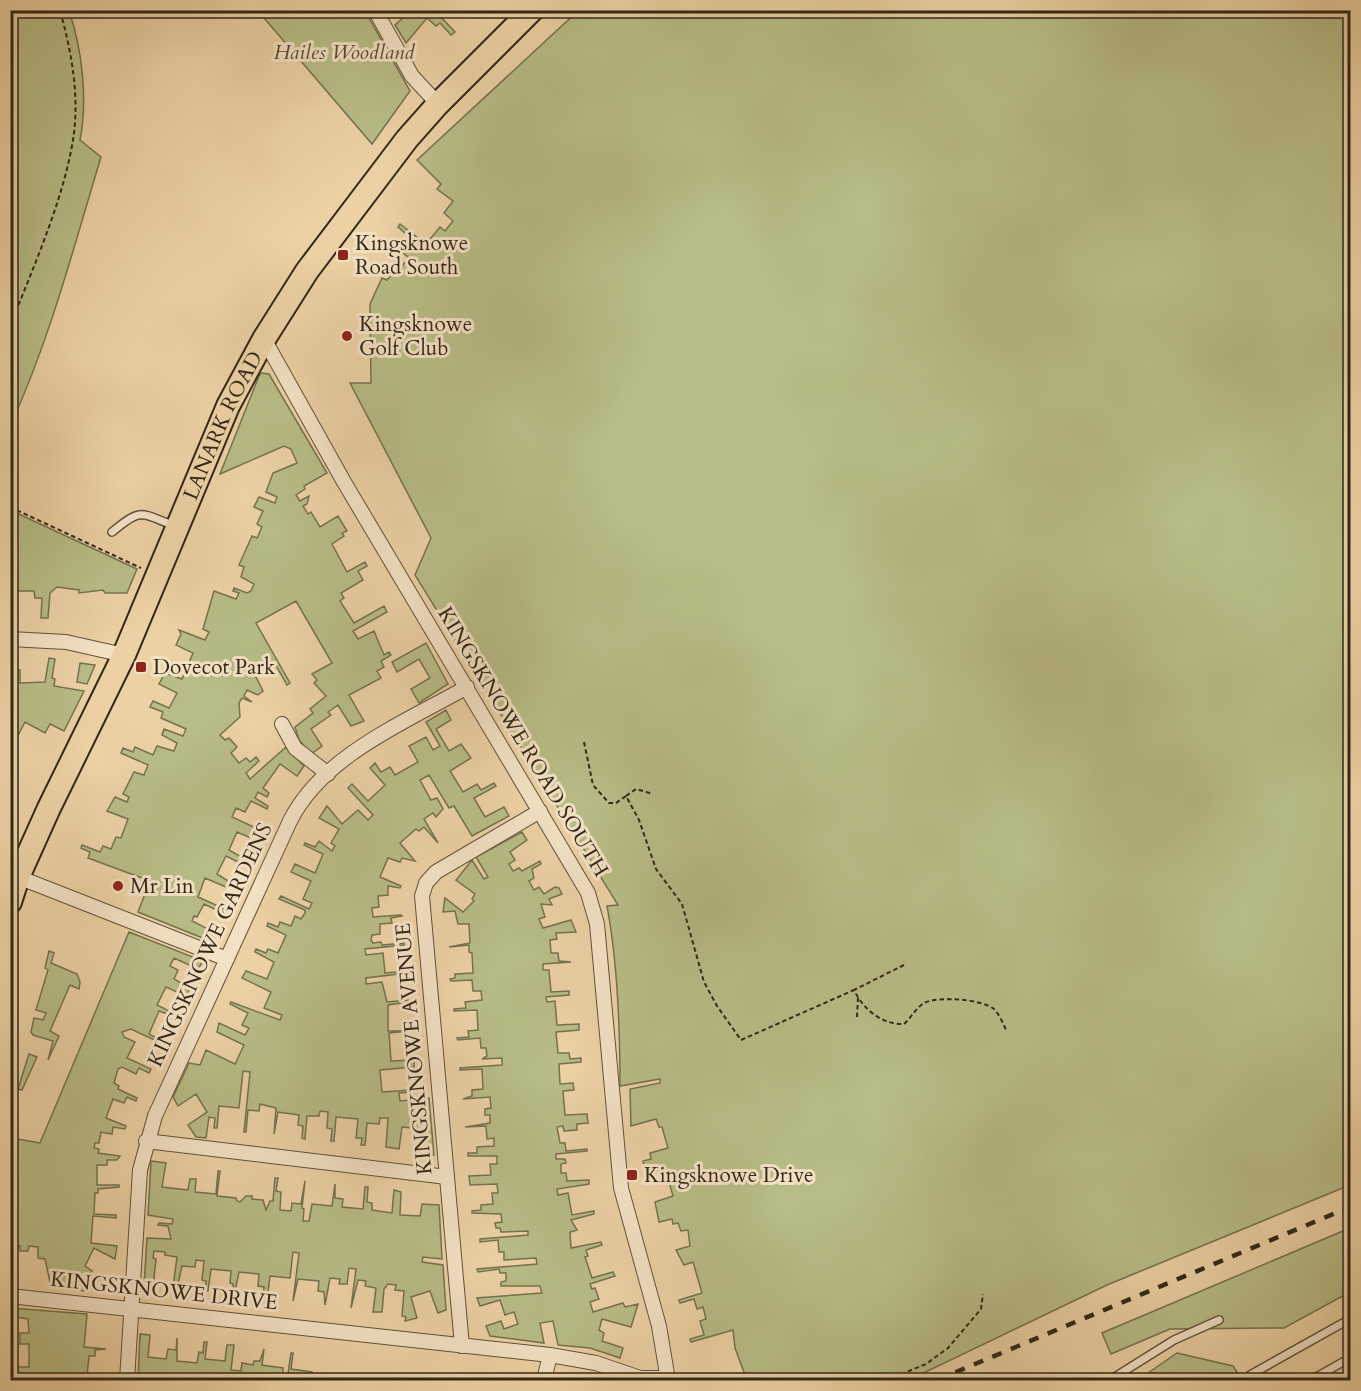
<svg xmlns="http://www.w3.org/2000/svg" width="1361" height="1391" viewBox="0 0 1361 1391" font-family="Cardo,serif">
<rect width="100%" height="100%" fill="#ecd1a4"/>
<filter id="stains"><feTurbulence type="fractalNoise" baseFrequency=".00333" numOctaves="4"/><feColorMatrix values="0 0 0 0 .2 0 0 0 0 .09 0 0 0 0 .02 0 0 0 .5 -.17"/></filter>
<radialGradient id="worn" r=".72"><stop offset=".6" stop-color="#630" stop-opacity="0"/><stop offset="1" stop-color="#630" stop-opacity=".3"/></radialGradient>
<g fill="#b8bc86" stroke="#75724f" stroke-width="1.5">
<path d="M579,10L1350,11V1185L1107,1285L909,1380H747L735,1348L733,1330L691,1342L690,1339L704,1335L700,1321L706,1319L703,1307L697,1309L694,1299L680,1303L679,1300L702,1293L693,1262L684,1265L676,1250L690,1246L688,1230L681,1231L678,1223L673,1224L672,1219L659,1222L655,1202L673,1196L667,1175L663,1176L661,1169L646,1173L643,1161L651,1159L650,1153L668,1148L662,1127H659L656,1119L631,1126L630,1089L660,1083V1079L620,1086C620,1026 618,964 607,906L618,905L415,575L431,538L350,383H371L370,304L382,278L387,280L392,274L388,271L394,262L401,267L409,258L402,252L411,238L398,227L400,224L426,244L440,227L445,231L453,221L444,213L453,201L437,189L441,184L417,160Z"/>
<path d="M10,11H69C82,48 88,100 80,140L101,157C74,246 50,339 11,424Z"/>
<path d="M258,11H365L410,91L372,144Z"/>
<path d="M411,11H439L437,13L455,32L451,35L440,23L436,26L427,18L406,43L395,25Z"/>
<path d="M262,373L269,374L327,473L304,486L305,489L296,495L300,501L309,496L307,504L303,506L308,514L311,512L320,527L338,516L347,531L342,533L344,536L332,544L347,572L365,562L367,566L358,571L363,580L341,593L344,598L340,601L354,623L384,606L387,612L353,631L358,639L374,631L384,655L389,652L391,655L381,661L384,667L377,671L381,678L349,695L364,721L351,726L338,705L328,712L331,715L311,729L322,746L311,754L299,740L295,727L313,713L310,709L326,696L314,683L317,680L312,674L332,663L296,601L256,623L290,683L287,685L275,664L255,675L263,691L258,695L247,690L244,696L252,702L242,698L239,703L240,717L220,735L225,740L229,738L237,747L231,753L239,763L246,758L250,762L256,757L259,761L246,773L250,779L286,747L304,766L297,776L280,764L263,788L269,793L267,797L258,792L255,798L268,806L267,809L251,801L245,812L236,808L232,817L262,831L260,842L237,832L229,850L250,862L248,867L226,856L217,874L236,886L229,882L226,887L205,878L198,897L225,909L223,913L204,904L197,917L194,916L192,921L214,932L210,941L138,912L150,881L88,858L90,852L81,848L82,845L100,852L103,846L111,849L116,837L121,838L128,819L107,811L115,797L127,802L129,797L123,794L134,772L144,775L148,765L121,753L123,748L133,752L135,747L153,755L157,746L174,751L177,743L162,735L164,729L183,736L186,729L161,718L163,712L150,707L153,701L169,708L177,693L159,684L165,673L182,679L193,653L176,645L181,634L179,630L205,640L209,632L203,629L214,591L236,599L239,593L233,591L234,588L247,593L251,591L254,584L241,577L244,567L239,565L252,536L257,538L262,527L257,524L263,511L254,507L259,497L275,503L277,497L266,492L273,473L297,463L291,449L284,446L220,474L259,376Z"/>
<path d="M10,510L137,569L127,593H105L103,590L79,593V590L57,587L50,593L48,618H41L42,598H35L34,591H14V606L11,607Z"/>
<path d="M426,643L448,684L419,703L411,689L430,678L419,659L397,672L392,662Z"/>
<path d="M49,658L55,659L52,678L55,679L54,686L84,691L64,731L50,724L45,733L25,722L12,747L10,680L15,679L14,670H20V683L45,682Z"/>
<path d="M80,663L95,665L87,684L77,682Z"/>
<path d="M446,710L451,720L436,729L449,751L461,744L471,758L450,771L463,792L477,784L481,790L494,783L496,786L474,798L485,817L504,807L509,816L472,836L454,806L449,808L429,775L420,780L431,800L437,798L443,809L436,817L433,813L424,819L438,843L424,827L419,831L416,829L400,843L415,861L402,858L400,862L388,858L380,877L401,886L400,888L388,886V895L378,896L379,907L372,908L373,917L401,915L402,916L391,918L392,923L380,924V934L372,935L371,940L373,943L381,942L382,945L404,943V945L365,949L366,955L383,953L385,973L407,971V973L366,978V984L382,982L387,1002L408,1000V1002L388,1005V1031H411L389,1033L391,1061L414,1060V1067L380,1070L382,1092L411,1090L412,1092L399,1093L400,1101L429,1098L434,1155L420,1153L422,1129L402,1127L399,1149L386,1147L388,1118H380L379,1124L367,1123L365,1145H361L362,1138H356L358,1119L336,1117L334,1141H331L332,1129L327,1128L328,1112L320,1111L319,1116H307L305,1139L302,1138L303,1126L298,1125L299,1115L278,1112L274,1134L276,1108L260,1104L259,1111L248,1110L246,1132H244L250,1072L243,1071L239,1108L219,1106L217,1128H214L215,1118L209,1117L206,1138L196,1137L188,1125L207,1112L196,1094L178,1106L173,1097L189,1063L200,1065L206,1050L235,1064L244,1045L217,1032L219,1023L245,1035L249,1028L242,1025L248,1013L230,1004L231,1002L280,1020L282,1015L264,1008L271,992L242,978L246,971L267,979L274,962L255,952L256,949L266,953L268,949L278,953L286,935L267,926L268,923L278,927L280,922L291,926L295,916L301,919L305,913V910L279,899L281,896L309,909L312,903L303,899L311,881L291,872L295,864L315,873L323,854L304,845L305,843L315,847L319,841L332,851L335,846L331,843L339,829L319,818L327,806L342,824L358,810L368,820L373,815L348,788L352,784L368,801L385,785L370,768L375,763L381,772L390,767L395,775L418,762L409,746L426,737L433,750L440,746L426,722Z"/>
<path d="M522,832L527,840L510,852L515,860L509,864L513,871L519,868L522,871L540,861L541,864L532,869L534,878L529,881L534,890L539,887L544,894L555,887L559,888L562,894L549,899L552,905L541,904L545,917L539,919L543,928L571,920L576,932L556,933L557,939L550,940L551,953H558L559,961L571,962L543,964V970H549L551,992L569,991V995L546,997L547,1002L555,1001L557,1025L579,1024V1030L556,1032L558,1053H569L570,1059L581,1058V1062L559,1064L560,1084L573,1083L574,1090L563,1091L565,1115L587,1114L588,1123L577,1124V1130L564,1131L563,1126L557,1127L560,1143H565L566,1151L587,1149V1151L556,1154V1159H565L566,1163L561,1164V1173H566L567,1181L589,1180V1184L557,1189L558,1195L568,1193L572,1215L594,1211V1214L571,1220L577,1230L570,1232L571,1248L601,1242L602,1245L586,1250L588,1256L585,1257L592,1278L613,1272L615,1276L590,1284L592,1289L595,1288L599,1299L590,1302L593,1312L623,1303L625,1307L638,1304L631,1327L602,1319L599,1330L604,1333L602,1341L623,1348L620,1358L590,1348L558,1345L553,1321L540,1323L544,1343L490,1336L486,1326L501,1321L504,1329L518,1324L514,1312L505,1315L500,1300L480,1306L477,1298L542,1293L540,1286H501V1282L506,1281V1273H500L499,1269L478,1272L477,1269L537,1264L536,1258L504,1260V1252H499L498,1240L480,1242V1239L528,1235V1231L501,1232L500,1228H496L495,1223L502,1222L501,1214L472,1213V1211L481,1210V1205L493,1204L492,1193H498L497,1184L470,1185L469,1176L491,1175L490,1164H497V1156H468V1153H477V1147L494,1146V1138L487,1139L486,1126L465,1127L490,1123V1115H485V1109L491,1108L490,1097L463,1099L472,1096V1090L483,1089L482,1069L460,1070V1068L502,1065V1058L482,1059L487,1056L486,1048H481L480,1038L458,1040L457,1038L469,1037L468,1031L478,1030L477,1010L454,1011V1009L466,1008L465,1002L482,1000L481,991H473L472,980L451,981L450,979L455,978V974L473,973L472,953L469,952V945L449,947L470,943L469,924H458L455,911L443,912L445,898L463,912L474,901L472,899L475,894L456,880L472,860L484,879L488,877L476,857Z"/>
<path d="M129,932L203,961L198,969L174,958L170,966L178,970L174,979L190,988L186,996L166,987L157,1005L177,1015L176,1017L159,1011L149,1034L164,1042L163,1044L131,1029L122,1032L124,1037L135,1042L127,1058L151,1069L149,1073L139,1068L136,1074L122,1067L118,1069L114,1083L119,1086L118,1089L137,1098L136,1101L127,1097L124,1103L113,1099L106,1118L126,1126L125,1129L113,1127L112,1134L101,1132L99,1143H95L94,1148L99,1149L98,1153L120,1156L117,1160H107V1165H97V1185H119V1187L98,1189V1193H95L94,1214L116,1215V1218L93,1216L91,1243L117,1246L115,1259L94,1248L85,1266L92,1271L90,1275L93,1277L91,1280L82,1276L80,1280L89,1285L86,1291L51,1287L45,1259L38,1258V1247L29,1246L28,1251H20V1246L13,1245L11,1262V1169H14L16,1160L11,1159V1138L40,1143Z"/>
<path d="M49,951L54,953L51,963L77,974L80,982L79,989L70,985L50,1031L59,1036L48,1060L53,1041L33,1035L31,1032L34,1018L43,1020L46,1013L36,1010L48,970L45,968Z"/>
<path d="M29,1054L37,1057L22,1090L18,1089Z"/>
<path d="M151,1161L166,1163L162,1187L188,1190L190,1179H196L195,1192L216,1194L218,1171H220L217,1196L236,1198L237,1201L240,1202L246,1196H252V1199L263,1200L266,1210L270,1201H273L275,1178H278L276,1191L281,1192L280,1210L291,1211L292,1203L301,1204L305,1181L302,1208L304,1209L303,1221H309L312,1204L332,1206L335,1184V1198L343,1199L342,1207L363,1209L365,1187H368L367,1202L372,1203V1210L392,1213L394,1190L401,1192L400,1215L420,1216L422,1204L439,1205L442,1259L423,1257L422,1262L443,1265L446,1310L438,1313L430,1291L411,1297L417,1318L405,1321L406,1317L402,1316L404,1291L395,1290L396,1285L388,1284L384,1289L382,1312H373L376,1288L365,1286L366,1281L358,1280L351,1308L356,1269L349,1268L347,1284H339L340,1279L330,1278L325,1305L324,1292L318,1291L319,1281L298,1279L293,1301L299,1253L293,1252L290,1278L270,1276L267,1300L263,1298L264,1287L258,1286L259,1274L239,1272L234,1296L233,1284L230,1283L231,1271L211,1269L208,1291H205L206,1281L202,1280L204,1261L196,1260L195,1267L182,1266L177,1288L173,1287L177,1257L165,1255V1252L154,1251L153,1258L156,1259L153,1287L144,1286L147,1238L171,1239L168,1226L158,1225L159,1223L172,1224L173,1219L148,1215Z"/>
<path d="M1350,1228V1292L1284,1328L1170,1329L1111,1354L1102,1333Z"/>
<path d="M10,1308L87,1314L84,1347L106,1349L95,1350V1356H89L87,1376L104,1379L28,1380L27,1378H19L18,1367H29V1344H20V1333H29L28,1319L11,1316Z"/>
<path d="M140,1334L150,1335L148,1357L166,1359L168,1349L176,1350L177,1338V1361L197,1363L199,1352L203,1353L204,1342H207L205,1359L225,1361L227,1345H234L231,1370L241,1371L242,1363L253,1365L254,1361H260L264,1349L262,1365L283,1368V1380H138Z"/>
<path d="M291,1353H293L291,1369L312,1372L311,1380H287Z"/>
<path d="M1177,1353L1233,1366L1242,1380H1138Z"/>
</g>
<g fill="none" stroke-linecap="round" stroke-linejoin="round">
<g stroke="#60523b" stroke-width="10">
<g id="service">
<path d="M112,532C142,507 140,513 175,526"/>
<path d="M1110,1380L1174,1340L1219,1320"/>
<path d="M1254,1380L1250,1375L1350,1319"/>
<path d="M1311,1380L1350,1358"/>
</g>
</g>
<g stroke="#60523b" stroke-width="16">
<g id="minor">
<path d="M375,10L412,76L438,104"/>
<path d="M264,339L344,482L588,893L597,924L621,1188L659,1326L668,1380"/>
<path d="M10,639L66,642L124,655"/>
<path d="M282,724L295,748L328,774"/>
<path d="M18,877L227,959"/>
<path d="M146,1141L447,1177"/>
<path d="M10,1296L550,1355L596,1363L640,1378H667"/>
<path d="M462,1346L422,896L426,883L436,872L540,811"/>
<path d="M127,1380L140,1170L155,1116L290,821C323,755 406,722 467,687"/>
<path d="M544,1380L550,1355"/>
</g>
</g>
<g stroke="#322718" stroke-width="26">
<g id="primary">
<path id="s1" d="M10,902L18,877L49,808L124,655L228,406L264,339L307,271L407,139L438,104L532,10"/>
</g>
</g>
<g stroke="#322718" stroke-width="2" stroke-dasharray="4.5 3" stroke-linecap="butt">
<path d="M10,326C33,268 66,194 74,133C79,91 71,51 60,10"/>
<path d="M10,507L141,568"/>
<path d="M584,742L593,785L609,803H616L626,796L639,820L656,869L682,904L704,982L717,1006L741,1040L854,990"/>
<path d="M626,796L636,789L653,794"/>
<path d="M904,965L854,990C863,1009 882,1025 904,1024C911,1018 916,1008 924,1003C937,996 982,999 994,1009C999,1014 1003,1023 1006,1030"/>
<path d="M857,1017L858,998"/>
<path d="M887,1380L926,1364L948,1348L981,1309L983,1294"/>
</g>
<use href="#service" stroke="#f3e1c4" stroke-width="7"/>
<use href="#minor" stroke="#f3e1c4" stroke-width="14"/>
<use href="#primary" stroke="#ecd1a4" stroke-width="22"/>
<path stroke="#322718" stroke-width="4.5" stroke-dasharray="10 10" stroke-linecap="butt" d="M937,1380L1350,1207"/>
</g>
<g fill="#8f2418" stroke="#f3e1c4" stroke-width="2">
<rect x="337" y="249" width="12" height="12" rx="3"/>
<circle cx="347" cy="336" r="6"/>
<rect x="135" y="661" width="12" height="12" rx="3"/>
<circle cx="118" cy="886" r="6"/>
<rect x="626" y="1169" width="12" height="12" rx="3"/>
</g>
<g text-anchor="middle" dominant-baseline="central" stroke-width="6" stroke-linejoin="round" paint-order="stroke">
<g font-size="21" font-style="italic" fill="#544c34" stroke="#f3e1c4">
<text x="344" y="52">Hailes Woodland</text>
</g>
<g font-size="21" fill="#322718" stroke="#f3e1c4" text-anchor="start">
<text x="355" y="243">Kingsknowe<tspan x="355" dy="24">Road South</tspan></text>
<text x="359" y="324">Kingsknowe<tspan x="359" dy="24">Golf Club</tspan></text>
<text x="153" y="667">Dovecot Park</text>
<text x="130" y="886">Mr Lin</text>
<text x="644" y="1175">Kingsknowe Drive</text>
</g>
<g font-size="21" fill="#322718" stroke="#f3e1c4">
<text stroke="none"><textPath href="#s1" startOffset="522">LANARK ROAD</textPath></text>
<text transform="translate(523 742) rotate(59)">KINGSKNOWE ROAD SOUTH</text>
<text transform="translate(210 945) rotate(-65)">KINGSKNOWE GARDENS</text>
<text transform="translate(414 1049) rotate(-95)">KINGSKNOWE AVENUE</text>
<text transform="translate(164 1291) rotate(6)">KINGSKNOWE DRIVE</text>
</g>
</g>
<rect width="1361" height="1391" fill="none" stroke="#ecd1a4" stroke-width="36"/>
<rect x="12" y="12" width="1337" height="1367" fill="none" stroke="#322718" stroke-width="3"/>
<rect x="18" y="18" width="1325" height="1355" fill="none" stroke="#322718" stroke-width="1.5"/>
<rect width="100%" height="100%" filter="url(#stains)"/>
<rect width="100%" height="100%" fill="url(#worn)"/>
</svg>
